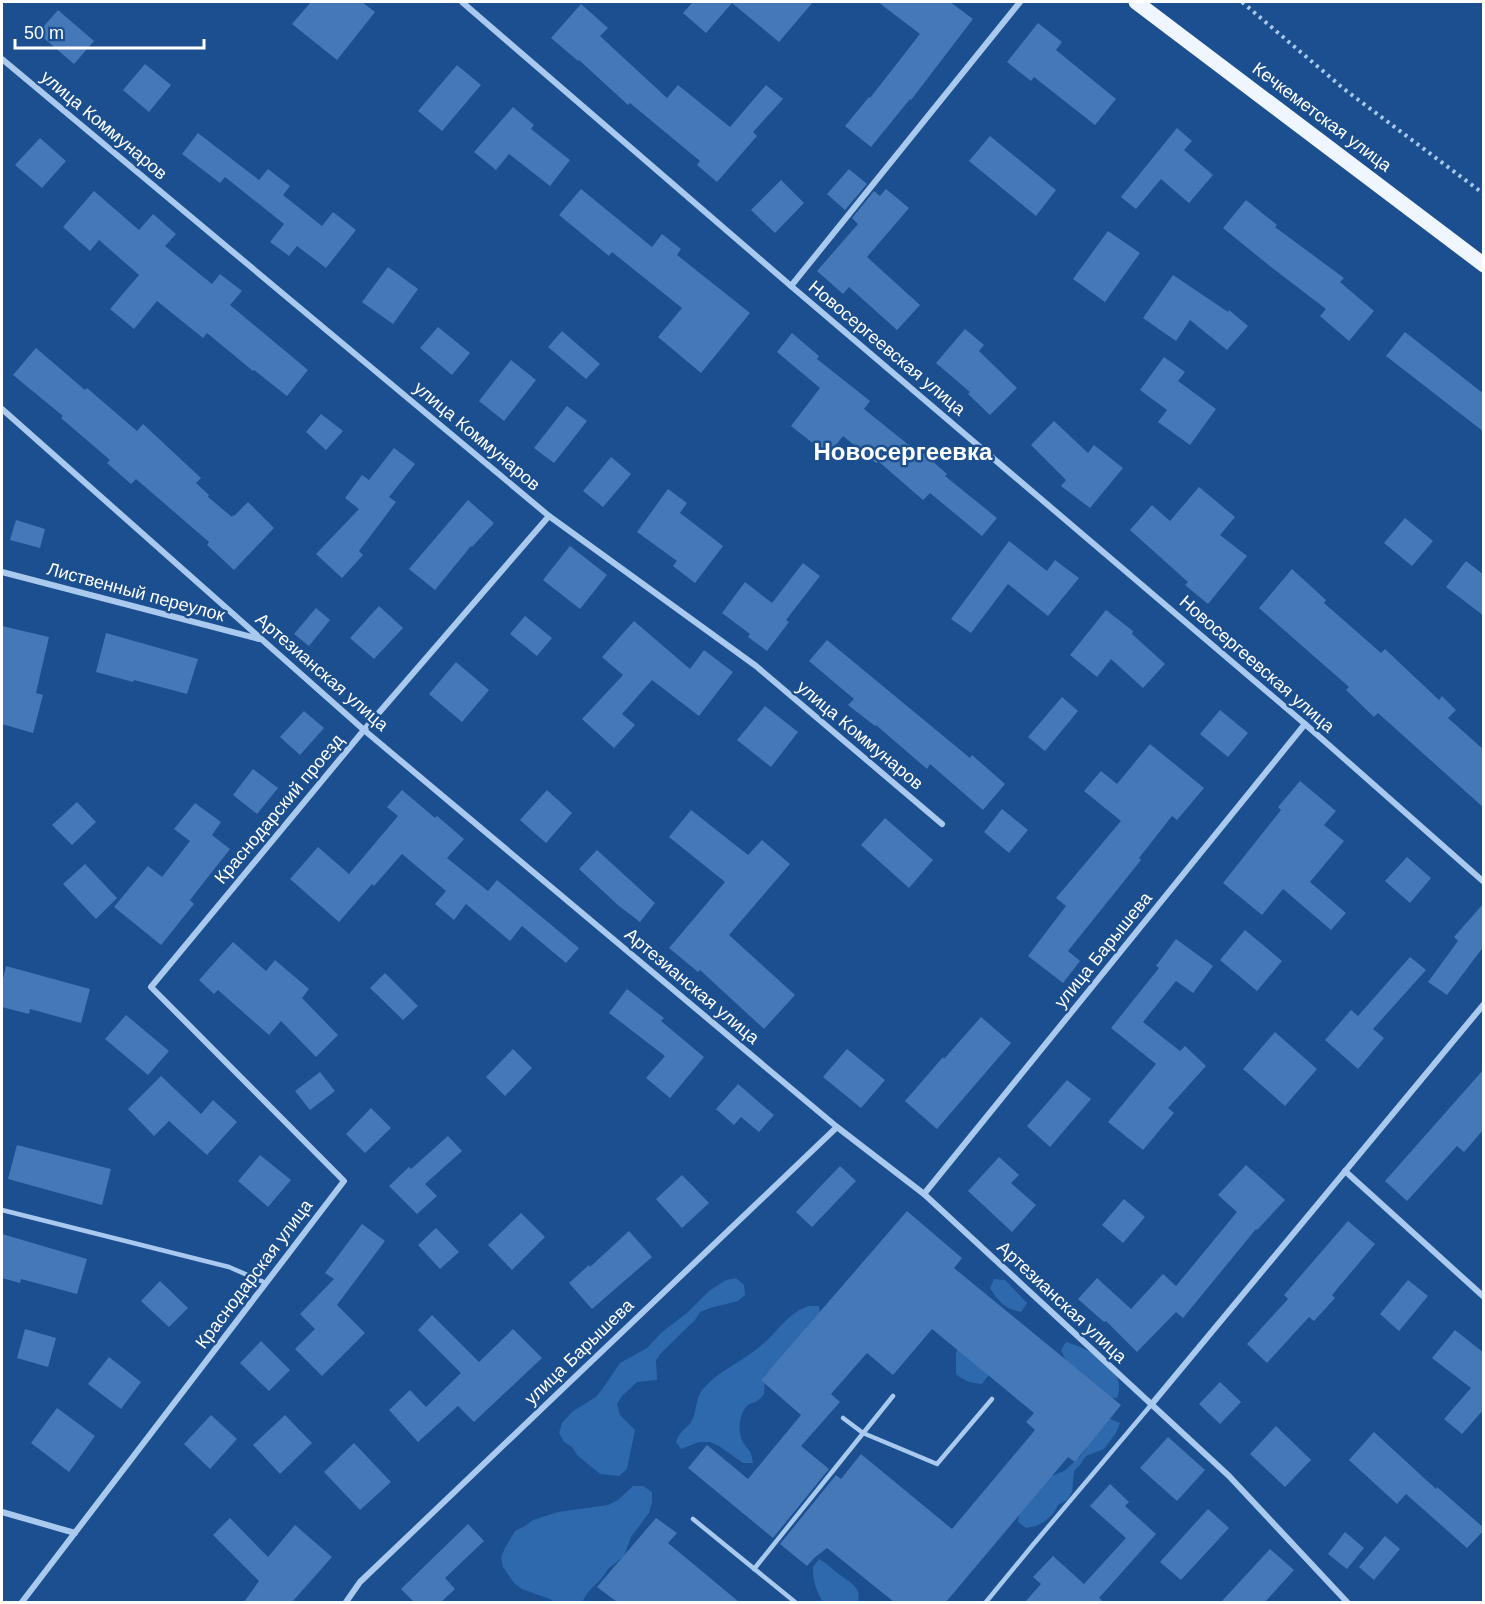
<svg xmlns="http://www.w3.org/2000/svg" width="1485" height="1604" viewBox="0 0 1485 1604" font-family="Arial,sans-serif">
<rect width="100%" height="100%" fill="#1b4f8f"/>
<g fill="#2e69ad">
<path d="M736,1278L744,1285L745,1295L738,1301L710,1308L700,1312L695,1320L662,1352L656,1360L657,1380L637,1382L622,1396L617,1404L620,1415L635,1430L627,1469L619,1476L600,1474L577,1455L572,1447L564,1442L559,1433L562,1423L572,1412L597,1396L603,1388L620,1363L647,1348L662,1332L687,1313L709,1291L726,1280Z"/>
<path d="M994,1279L1005,1280L1027,1303L1021,1312C1005,1309 999,1302 990,1288Z"/>
<path d="M809,1306H819L820,1316L765,1375L764,1394C762,1397 760,1399 757,1401C754,1403 751,1403 748,1405C739,1413 737,1432 743,1442C749,1452 751,1449 753,1463H743L719,1446L710,1442H699L681,1449L676,1442C680,1429 688,1429 692,1420C697,1412 695,1398 703,1389C719,1370 744,1361 763,1344C778,1331 789,1312 809,1306Z"/>
<path d="M1066,1342C1086,1348 1120,1363 1119,1388C1119,1392 1118,1395 1117,1398L1108,1397L1069,1368L1061,1350Z"/>
<path d="M958,1345L989,1366L988,1376L982,1384C971,1383 964,1381 956,1374V1354Z"/>
<path d="M1108,1418L1120,1423L1116,1433L1104,1449L1086,1456L1080,1465L1074,1471L1072,1492L1067,1500L1058,1505L1053,1514L1045,1521L1036,1526L1026,1528L1018,1522L1019,1512L1044,1479L1064,1471L1080,1457L1086,1449L1093,1431Z"/>
<path d="M633,1486H643L652,1492V1502L649,1513L631,1537L624,1556L608,1569L602,1578L588,1592L582,1602H555L550,1599L522,1589L514,1583L503,1567L501,1557L505,1548L515,1531L525,1526L533,1520L558,1512L608,1505L618,1500Z"/>
<path d="M819,1559C827,1563 833,1570 840,1575C850,1582 862,1588 858,1602H823C816,1591 813,1581 813,1567Z"/>
</g>
<g fill="#4478b7">
<path d="M311,2H362L375,12L337,60L292,24Z"/>
<path d="M693,2H813L779,42L732,3L706,33L683,13Z"/>
<path d="M878,2H950L973,19L911,100L910,99L871,147L845,126L869,97L870,98L920,34Z"/>
<path d="M581,4L608,28L600,36L667,98L678,85L730,127L766,85L783,99L753,132L757,136L717,182L697,165L700,161L630,103L628,105L579,60L578,61L551,38Z"/>
<path d="M58,10L94,41L74,64L38,33Z"/>
<path d="M1038,23L1062,42L1056,50L1116,99L1095,125L1034,77L1031,81L1007,62Z"/>
<path d="M145,64L171,85L149,112L123,90Z"/>
<path d="M457,65L481,85L442,131L418,111Z"/>
<path d="M513,107L534,125L531,129L570,160L550,186L509,154L496,170L474,152Z"/>
<path d="M1177,128L1192,141L1184,150L1213,175L1189,203L1161,179L1136,209L1121,197Z"/>
<path d="M198,133L259,180L268,169L290,186L283,195L322,226L333,212L356,230L326,268L297,246L289,256L270,242L284,224L225,177L220,183L182,154Z"/>
<path d="M990,136L1056,190L1036,216L969,161Z"/>
<path d="M40,138L66,161L42,188L15,165Z"/>
<path d="M849,169L867,184L845,210L827,194Z"/>
<path d="M781,180L804,203L775,233L751,210Z"/>
<path d="M581,189L652,247L662,234L681,249L677,255L750,313L701,373L658,337L682,308L612,252L609,256L559,215Z"/>
<path d="M886,189L909,208L867,257L920,305L897,330L849,287L843,294L817,271L858,224L852,218L874,191L880,196Z"/>
<path d="M94,191L139,230L153,214L176,234L165,246L212,284L220,274L242,291L230,305L308,370L287,396L254,370L253,371L207,333L203,338L157,301L134,329L110,309L139,275L99,240L90,251L63,227Z"/>
<path d="M1246,200L1277,225L1275,227L1344,278L1340,282L1374,311L1349,341L1320,316L1326,309L1271,267L1223,228Z"/>
<path d="M1108,231L1140,253L1105,302L1073,279Z"/>
<path d="M388,267L418,289L393,324L362,302Z"/>
<path d="M1173,275L1228,312L1229,310L1248,326L1227,350L1190,320L1176,341L1143,318Z"/>
<path d="M438,327L470,353L452,375L420,348Z"/>
<path d="M965,329L984,345L979,351L1017,388L990,415L968,394L970,392L936,363Z"/>
<path d="M562,331L600,364L586,379L548,347Z"/>
<path d="M1405,332L1484,394V432L1386,356Z"/>
<path d="M792,333L819,356L817,359L870,401L864,409L921,455L923,453L947,474L945,476L997,518L982,536L930,493L923,500L878,461L876,463L843,436L828,455L791,426L820,388L777,352Z"/>
<path d="M36,348L85,390L87,388L137,431L143,424L201,478L196,483L209,495L208,497L232,517L233,515L234,516L248,502L274,528L234,570L207,545L209,542L136,479L131,484L107,463L110,460L61,418L63,416L13,375Z"/>
<path d="M1164,357L1185,372L1178,381L1216,409L1190,445L1158,422L1167,410L1140,390Z"/>
<path d="M511,360L536,380L504,421L479,401Z"/>
<path d="M567,406L587,421L554,463L534,448Z"/>
<path d="M321,414L343,431L326,450L306,432Z"/>
<path d="M1054,421L1088,453L1094,445L1123,468L1090,508L1061,486L1066,480L1031,445Z"/>
<path d="M394,448L415,464L389,497L396,502L359,551L363,555L342,578L316,554L359,509L345,498L362,475L369,480Z"/>
<path d="M611,457L631,474L603,507L583,491Z"/>
<path d="M1199,487L1235,517L1220,535L1247,556L1208,604L1185,585L1188,582L1130,530L1152,505L1170,521Z"/>
<path d="M668,489L687,503L680,513L723,546L695,583L673,566L677,561L637,532Z"/>
<path d="M468,500L494,523L472,547L471,546L435,590L409,569Z"/>
<path d="M1405,518L1433,541L1412,566L1384,543Z"/>
<path d="M16,520L45,529L40,548L10,540Z"/>
<path d="M1009,541L1047,571L1055,560L1079,578L1048,616L1008,584L971,633L951,619Z"/>
<path d="M570,546L607,575L580,609L543,580Z"/>
<path d="M1466,561L1484,575V616L1446,587Z"/>
<path d="M803,563L820,576L786,620L789,622L767,651L748,637L750,634L722,613L745,582L772,603Z"/>
<path d="M1292,569L1326,600L1324,603L1381,653L1385,649L1439,700L1442,696L1456,710L1448,718L1484,750V808L1378,713L1374,717L1346,690L1349,687L1259,608Z"/>
<path d="M379,606L403,628L374,659L350,638Z"/>
<path d="M316,608L330,620L309,646L294,634Z"/>
<path d="M1106,610L1133,631L1132,634L1165,664L1143,688L1111,659L1097,677L1070,655Z"/>
<path d="M525,616L552,638L537,656L510,634Z"/>
<path d="M634,621L690,669L704,650L733,672L699,716L652,680L622,714L635,725L614,748L582,719L623,675L602,657Z"/>
<path d="M2,626L49,637L36,693L43,695L33,733L2,724Z"/>
<path d="M106,633L198,659L187,694L134,680L133,682L96,672Z"/>
<path d="M827,640L970,758L972,755L1005,784L983,810L930,764L927,769L876,725L875,726L848,705L854,699L809,661Z"/>
<path d="M456,662L489,690L462,722L429,694Z"/>
<path d="M1062,697L1078,711L1045,751L1028,737Z"/>
<path d="M765,706L798,732L771,767L737,740Z"/>
<path d="M1220,710L1248,733L1228,757L1200,734Z"/>
<path d="M304,711L324,728L300,755L280,737Z"/>
<path d="M1150,744L1204,788L1177,820L1172,816L1139,858L1141,860L1068,951L1080,961L1063,983L1028,956L1066,906L1056,898L1121,821L1084,791L1101,771L1117,784Z"/>
<path d="M253,769L278,788L257,814L233,795Z"/>
<path d="M1300,781L1336,811L1324,825L1344,841L1310,882L1346,913L1331,930L1283,889L1262,915L1223,883L1281,810L1278,807Z"/>
<path d="M402,790L435,818L437,816L464,839L447,858L488,891L497,880L579,948L566,963L522,926L510,941L466,904L454,920L435,904L446,891L402,854L374,886L372,884L339,922L290,879L318,847L349,874L398,816L387,807Z"/>
<path d="M547,790L572,813L546,843L520,820Z"/>
<path d="M77,802L96,822L72,845L52,825Z"/>
<path d="M195,803L221,822L212,835L230,849L190,900L194,904L161,945L114,907L148,866L162,877L190,841L174,829Z"/>
<path d="M1002,809L1028,830L1009,853L984,832Z"/>
<path d="M691,810L748,855L762,840L790,864L729,935L795,995L764,1029L700,970L698,972L669,948L725,882L669,837Z"/>
<path d="M885,818L933,860L909,888L861,845Z"/>
<path d="M597,850L655,903L640,922L619,906L579,869Z"/>
<path d="M1407,857L1431,878L1410,903L1385,881Z"/>
<path d="M85,864L117,898L96,919L63,884Z"/>
<path d="M1484,903V946L1447,995L1428,982L1458,941L1454,937Z"/>
<path d="M1245,930L1282,961L1257,991L1220,960Z"/>
<path d="M1176,939L1213,966L1193,993L1176,981L1143,1022L1180,1051L1185,1046L1206,1066L1168,1108L1174,1113L1143,1150L1108,1122L1156,1064L1111,1028L1159,968L1156,966Z"/>
<path d="M233,942L266,971L275,960L309,989L302,998L338,1035L316,1057L281,1021L269,1035L218,990L214,994L199,980Z"/>
<path d="M1410,957L1426,970L1373,1029L1384,1038L1358,1069L1325,1040L1351,1010L1358,1016Z"/>
<path d="M6,966L90,989L81,1023L30,1009L29,1014L2,1007V983Z"/>
<path d="M385,973L418,1006L403,1020L370,988Z"/>
<path d="M627,989L664,1018L661,1021L704,1057L670,1098L646,1078L665,1056L609,1013Z"/>
<path d="M126,1015L169,1051L148,1075L105,1039Z"/>
<path d="M981,1017L1011,1043L937,1129L905,1101L943,1057L944,1059Z"/>
<path d="M1275,1032L1317,1069L1285,1106L1243,1069Z"/>
<path d="M513,1049L532,1068L505,1096L486,1077Z"/>
<path d="M847,1049L885,1080L861,1108L823,1077Z"/>
<path d="M1484,1069V1129L1464,1152L1457,1146L1407,1201L1385,1181Z"/>
<path d="M320,1072L335,1091L310,1110L295,1091Z"/>
<path d="M161,1076L201,1114L213,1100L237,1122L207,1155L169,1121L154,1136L128,1109Z"/>
<path d="M1067,1080L1091,1099L1050,1147L1027,1126Z"/>
<path d="M738,1084L774,1115L759,1132L741,1117L734,1125L716,1109Z"/>
<path d="M371,1108L391,1128L365,1153L346,1134Z"/>
<path d="M448,1136L462,1151L425,1184L437,1196L417,1214L389,1186L409,1167L411,1169Z"/>
<path d="M17,1145L111,1169L102,1205L8,1179Z"/>
<path d="M260,1155L291,1180L268,1207L238,1181Z"/>
<path d="M999,1157L1019,1175L1011,1183L1036,1205L1012,1232L968,1191Z"/>
<path d="M1246,1165L1285,1200L1257,1230L1256,1229L1183,1318L1176,1312L1137,1352L1106,1321L1104,1322L1078,1299L1097,1278L1131,1309L1163,1274L1176,1286L1237,1212L1218,1195Z"/>
<path d="M840,1166L856,1181L812,1227L796,1212Z"/>
<path d="M682,1175L709,1203L682,1228L656,1199Z"/>
<path d="M1124,1199L1145,1217L1123,1243L1102,1225Z"/>
<path d="M907,1211L962,1258L954,1268L1121,1405L1075,1462L1068,1457L946,1602H894L827,1548L814,1558L807,1566L780,1544L836,1475L841,1479L861,1454L952,1529L1035,1430L1026,1422L1034,1413L932,1329L893,1375L867,1353L831,1394L840,1402L801,1446L829,1469L773,1538L688,1468L707,1445L748,1479L801,1415L761,1380Z"/>
<path d="M521,1213L545,1237L512,1270L488,1245Z"/>
<path d="M1348,1221L1375,1244L1332,1295L1335,1298L1314,1321L1309,1317L1267,1363L1247,1344L1288,1299L1284,1295Z"/>
<path d="M362,1224L385,1241L337,1305L365,1333L322,1376L295,1349L315,1329L300,1314L334,1279L325,1273Z"/>
<path d="M436,1228L459,1252L440,1269L418,1245Z"/>
<path d="M629,1231L652,1257L592,1309L569,1283L589,1265L590,1267Z"/>
<path d="M2,1234L87,1259L77,1294L21,1279L20,1283L2,1278Z"/>
<path d="M1408,1280L1428,1296L1399,1331L1380,1314Z"/>
<path d="M160,1281L188,1308L169,1327L141,1301Z"/>
<path d="M432,1315L479,1362L513,1329L542,1358L474,1422L458,1406L418,1442L389,1410L410,1390L426,1407L461,1373L418,1330Z"/>
<path d="M25,1329L56,1338L48,1367L17,1358Z"/>
<path d="M1455,1330L1484,1353V1409L1462,1434L1444,1419L1471,1388L1432,1358Z"/>
<path d="M261,1341L290,1370L269,1391L240,1363Z"/>
<path d="M109,1357L141,1382L121,1409L88,1384Z"/>
<path d="M1220,1382L1241,1402L1220,1424L1199,1404Z"/>
<path d="M57,1408L95,1436L69,1472L31,1443Z"/>
<path d="M211,1415L237,1439L210,1469L184,1444Z"/>
<path d="M285,1415L312,1443L280,1474L253,1445Z"/>
<path d="M1276,1426L1311,1460L1285,1487L1250,1454Z"/>
<path d="M1374,1432L1436,1489L1437,1487L1484,1528V1530L1467,1548L1406,1494L1397,1504L1349,1460Z"/>
<path d="M1168,1437L1205,1470L1177,1501L1140,1468Z"/>
<path d="M354,1443L391,1482L360,1510L324,1472Z"/>
<path d="M1110,1484L1129,1502L1125,1506L1156,1534L1099,1598L1104,1602H1025L1041,1584L1033,1577L1053,1556L1084,1584L1126,1538L1090,1506Z"/>
<path d="M1208,1509L1229,1528L1181,1580L1160,1562Z"/>
<path d="M230,1518L268,1557L295,1525L332,1557L292,1602H244L259,1581L213,1535Z"/>
<path d="M656,1518L677,1533L668,1543L739,1602H617L597,1587Z"/>
<path d="M468,1524L484,1541L445,1578L455,1589L441,1602H414L401,1589Z"/>
<path d="M1345,1532L1364,1548L1347,1569L1328,1554Z"/>
<path d="M1385,1536L1400,1549L1374,1580L1359,1567Z"/>
<path d="M1270,1549L1294,1570L1265,1602H1221Z"/>
</g>
<g fill="none" stroke-linecap="round" stroke-linejoin="round">
<path stroke="#a9c9ee" stroke-width="4" stroke-dasharray="3 4.5" stroke-linecap="butt" d="M1242,2L1344,89L1484,194"/>
<g stroke="#a9c9ee" stroke-width="4.5">
<path d="M2,1210L229,1267L266,1283"/>
<path d="M843,1418L863,1433L937,1464L992,1399"/>
<path d="M693,1519L795,1602"/>
<path d="M754,1569L893,1396"/>
<path d="M986,1602L1032,1546L1151,1405"/>
</g>
<g stroke="#a9c9ee" stroke-width="6">
<path d="M462,2L791,286L1305,724L1484,882"/>
<path d="M2,59L549,516L756,666L942,824"/>
<path d="M791,286L1020,2"/>
<path d="M2,409L364,730L837,1127L924,1194L1229,1476L1347,1602"/>
<path d="M2,572L259,639"/>
<path d="M1345,1171L1484,1297"/>
<path d="M924,1194L1305,724"/>
<path d="M1151,1405L1484,1004"/>
<path d="M2,1512L75,1533"/>
<path d="M22,1602L344,1181L151,987L364,730L549,516"/>
<path d="M346,1602L360,1582L837,1127"/>
</g>
<path stroke="#f0f6ff" stroke-width="15" d="M1136,2L1484,265"/>
</g>
<g text-anchor="middle" dominant-baseline="central" stroke-width="5" stroke-linejoin="round" paint-order="stroke">
<g font-size="18" fill="#fff" stroke="#1b4f8f">
<text transform="translate(1322 117) rotate(37)">Кечкеметская улица</text>
<text transform="translate(104 125) rotate(40)">улица Коммунаров</text>
<text transform="translate(887 348) rotate(40)">Новосергеевская улица</text>
<text transform="translate(477 436) rotate(40)">улица Коммунаров</text>
<text transform="translate(136 592) rotate(15)">Лиственный переулок</text>
<text transform="translate(1257 664) rotate(41)">Новосергеевская улица</text>
<text transform="translate(322 672) rotate(41)">Артезианская улица</text>
<text transform="translate(860 735) rotate(40)">улица Коммунаров</text>
<text transform="translate(279 809) rotate(-50)">Краснодарский проезд</text>
<text transform="translate(1103 950) rotate(-51)">улица Барышева</text>
<text transform="translate(692 986) rotate(40)">Артезианская улица</text>
<text transform="translate(254 1274) rotate(-53)">Краснодарская улица</text>
<text transform="translate(1062 1302) rotate(43)">Артезианская улица</text>
<text transform="translate(579 1352) rotate(-44)">улица Барышева</text>
</g>
<g font-size="24" font-weight="bold" fill="#fff" stroke="#1b4f8f">
<text x="903" y="451">Новосергеевка</text>
</g>
</g>
<rect width="1485" height="1604" fill="none" stroke="#ffffff" stroke-width="6"/>
<path d="M15 39v9h189v-9" fill="none" stroke="#ffffff" stroke-width="3"/>
<text x="24" y="39" font-size="18" fill="#ffffff" stroke="#1b4f8f" stroke-width="4.5" paint-order="stroke">50 m</text>
</svg>
